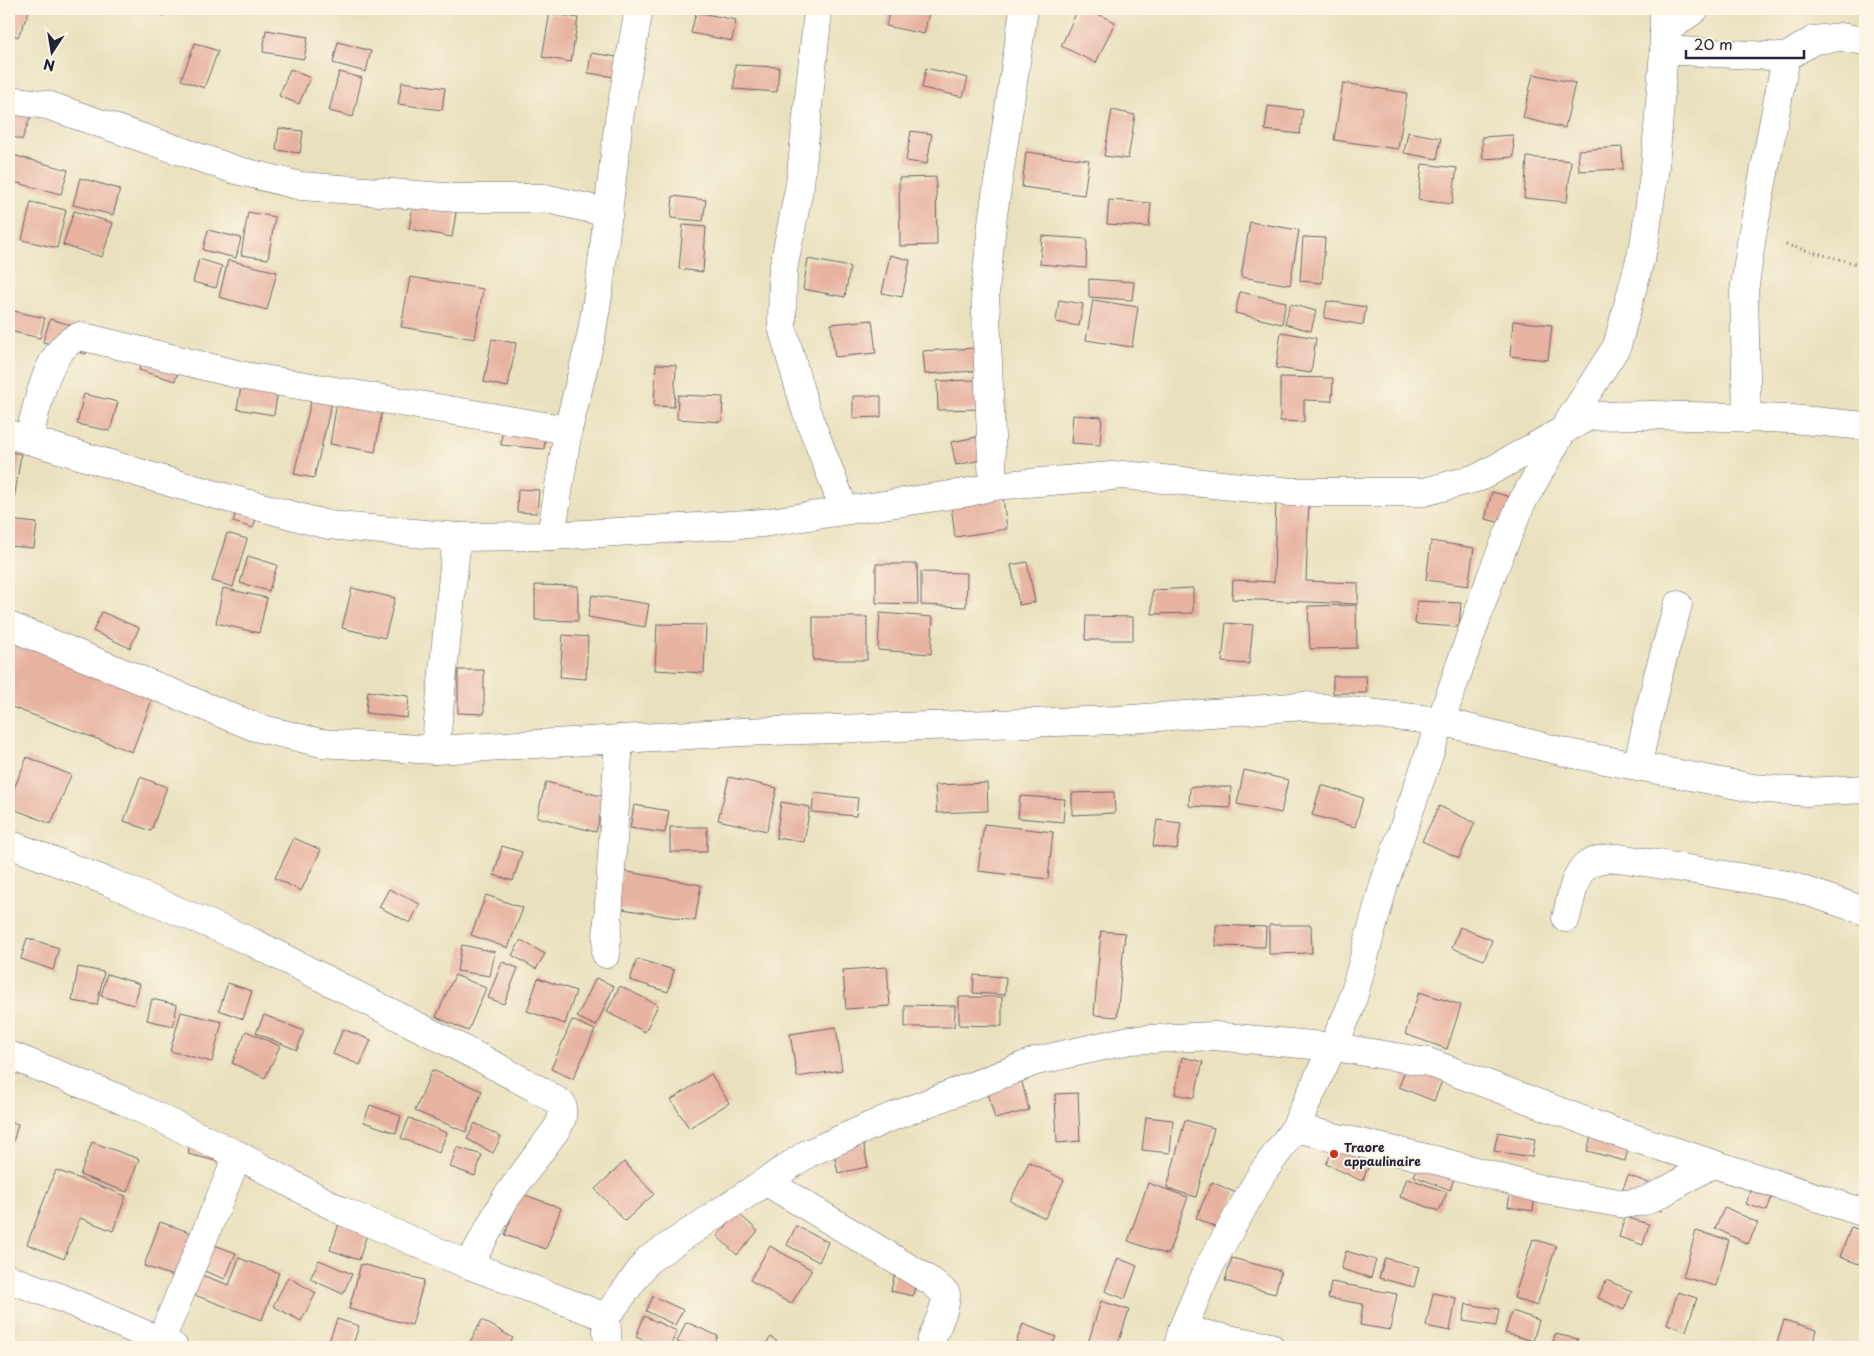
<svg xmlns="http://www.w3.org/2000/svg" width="1874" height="1356" viewBox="0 0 1874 1356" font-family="'Playpen Sans',sans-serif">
<rect width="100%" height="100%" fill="#fcf5e5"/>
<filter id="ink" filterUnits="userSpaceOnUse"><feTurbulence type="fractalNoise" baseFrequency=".02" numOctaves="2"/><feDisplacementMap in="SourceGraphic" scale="10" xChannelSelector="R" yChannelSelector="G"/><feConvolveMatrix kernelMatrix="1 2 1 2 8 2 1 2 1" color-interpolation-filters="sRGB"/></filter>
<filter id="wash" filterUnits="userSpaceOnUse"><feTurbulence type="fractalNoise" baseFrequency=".0096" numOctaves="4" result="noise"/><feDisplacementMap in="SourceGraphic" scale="20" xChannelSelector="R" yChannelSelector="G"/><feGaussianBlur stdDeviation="1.12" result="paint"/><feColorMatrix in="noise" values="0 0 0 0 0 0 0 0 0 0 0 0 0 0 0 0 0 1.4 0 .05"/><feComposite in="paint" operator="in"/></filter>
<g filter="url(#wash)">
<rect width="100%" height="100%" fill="#e9e1be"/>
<g id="blocks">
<g fill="#e7b2a0">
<path d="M9,9H30L18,37L9,33Z"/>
<path d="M146,9H167L164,16Z"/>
<path d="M890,9H930L924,34L886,26Z"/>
<path d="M1078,9H1086L1115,22L1096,63L1061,46Z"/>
<path d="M696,12L736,20L732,41L691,33Z"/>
<path d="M550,13L578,18L571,62L542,57Z"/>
<path d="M266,30L308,37L304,59L263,52Z"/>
<path d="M338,42L371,51L366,72L333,63Z"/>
<path d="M195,43L218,51L204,88L181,80Z"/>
<path d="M591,53L624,58L622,78L588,73Z"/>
<path d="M735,65L779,67L777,92L734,89Z"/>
<path d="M926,68L968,78L963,97L922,88Z"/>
<path d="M290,69L310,78L299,104L279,96Z"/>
<path d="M339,72L362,78L353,117L329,111Z"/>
<path d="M1533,74L1575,83L1565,128L1523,118Z"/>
<path d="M402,82L445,88L442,110L398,104Z"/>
<path d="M1343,83L1407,93L1398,149L1334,140Z"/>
<path d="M1268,106L1303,110L1300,134L1265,130Z"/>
<path d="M34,107L22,140L9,135V113Z"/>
<path d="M1112,110L1135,115L1128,159L1104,156Z"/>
<path d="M279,128L303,131L300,153L276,150Z"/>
<path d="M911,131L932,134L927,164L906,161Z"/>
<path d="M1408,132L1441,138L1437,159L1404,153Z"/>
<path d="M1513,135L1514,157L1483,159L1482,137Z"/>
<path d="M1622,147L1623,169L1579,171L1578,150Z"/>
<path d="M1026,152L1089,160L1084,195L1022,187Z"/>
<path d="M9,154L68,170L61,194L9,181Z"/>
<path d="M1527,157L1571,161L1567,202L1524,198Z"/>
<path d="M1422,164L1457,168L1452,204L1418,200Z"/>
<path d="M936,177L937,245L900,246L899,178Z"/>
<path d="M80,178L120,189L113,215L73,205Z"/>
<path d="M673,196L706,200L703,221L671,218Z"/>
<path d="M414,198L457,206L452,237L409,229Z"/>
<path d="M1109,200L1151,203L1149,227L1107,224Z"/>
<path d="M31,202L66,210L57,248L22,240Z"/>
<path d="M74,211L113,223L102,257L63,245Z"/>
<path d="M248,212L275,217L268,259L241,255Z"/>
<path d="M1250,222L1299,230L1290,285L1241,277Z"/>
<path d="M683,225L706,227L703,272L679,269Z"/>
<path d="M208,230L241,238L236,258L203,250Z"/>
<path d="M1042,236L1087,239L1086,268L1040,264Z"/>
<path d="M1303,237L1325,238L1322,283L1300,281Z"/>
<path d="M890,255L910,260L902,297L882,293Z"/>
<path d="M199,259L222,266L216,288L193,282Z"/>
<path d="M808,259L850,267L845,297L803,289Z"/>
<path d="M228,260L277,272L267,310L219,297Z"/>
<path d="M410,277L483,289L475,339L401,327Z"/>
<path d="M1089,279L1134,282L1132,300L1089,297Z"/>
<path d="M1240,292L1286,302L1282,324L1235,313Z"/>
<path d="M1059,300L1083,304L1079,326L1056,322Z"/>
<path d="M1093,300L1138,307L1132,347L1086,340Z"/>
<path d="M1327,301L1366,307L1363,325L1324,318Z"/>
<path d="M1290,304L1316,311L1311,331L1285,324Z"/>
<path d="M9,310L45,318L40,338L9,331Z"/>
<path d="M50,319L92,331L86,354L43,342Z"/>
<path d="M872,320L876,353L835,357L831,324Z"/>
<path d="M1513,321L1552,325L1548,360L1510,356Z"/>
<path d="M1281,332L1316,338L1311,373L1276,368Z"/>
<path d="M492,339L516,343L508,387L484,382Z"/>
<path d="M147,348L182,360L175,381L139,370Z"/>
<path d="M975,348L977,371L925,374L923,351Z"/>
<path d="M656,364L676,365L674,407L654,406Z"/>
<path d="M245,365L281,371L274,415L237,409Z"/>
<path d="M1280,377L1333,378L1332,401L1304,400V422L1280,421Z"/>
<path d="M981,380V409L938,410L937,381Z"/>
<path d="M313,392L333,397L314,478L294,474Z"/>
<path d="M84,394L118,402L110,431L77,424Z"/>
<path d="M678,395L723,397L722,422L677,419Z"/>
<path d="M338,396L383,404L375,452L330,444Z"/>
<path d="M853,396H881V417L853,418Z"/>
<path d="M1073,415L1102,417L1100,445L1071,443Z"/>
<path d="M503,422L546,427L544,449L501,445Z"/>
<path d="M982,436L987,459L956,465L951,442Z"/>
<path d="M9,452L21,454L12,513H9Z"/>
<path d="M518,489L539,490L537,513L517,512Z"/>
<path d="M1492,492L1514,498L1506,524L1485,519Z"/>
<path d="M241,493L262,499L253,528L233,522Z"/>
<path d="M1276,496L1309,498L1306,581L1358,583V604L1232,599L1233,580L1274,582Z"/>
<path d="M1003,498L1007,529L955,537L951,505Z"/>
<path d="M9,520L37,523L34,548L9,546Z"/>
<path d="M227,533L247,539L233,587L212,581Z"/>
<path d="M1431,541L1474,548L1468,586L1426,580Z"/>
<path d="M248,556L277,565L269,591L240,583Z"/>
<path d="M1027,562L1035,602L1019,605L1011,565Z"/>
<path d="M876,564H917L918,604L876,603Z"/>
<path d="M921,572L967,573L966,607L921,605Z"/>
<path d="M535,585L578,586V621L535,620Z"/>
<path d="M223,588L267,598L259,633L216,623Z"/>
<path d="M352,588L395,598L385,638L342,628Z"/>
<path d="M1193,588V613L1152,614V590Z"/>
<path d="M592,595L649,604L645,627L588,617Z"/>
<path d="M1417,601L1461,603L1459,627L1415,624Z"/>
<path d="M1356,605L1357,648L1310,649L1308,606Z"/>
<path d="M102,612L139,628L130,648L93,631Z"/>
<path d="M880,613L933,617L931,654L878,650Z"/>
<path d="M1086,616L1133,617V640H1085Z"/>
<rect x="813" y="617" width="54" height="43"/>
<path d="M1226,623L1253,625L1249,664L1222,662Z"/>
<path d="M657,624L706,625L704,673L655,670Z"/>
<path d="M9,627L158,684L132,752L9,706Z"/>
<path d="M563,635L588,637L586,679L560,677Z"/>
<path d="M458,670H484V714L458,713Z"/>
<path d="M1333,676H1366L1367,693H1333Z"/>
<path d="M368,691L409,696L407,718L366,713Z"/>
<path d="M27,757L71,775L51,824L9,807V801Z"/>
<path d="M1244,770L1288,780L1281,813L1237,804Z"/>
<path d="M140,777L167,787L151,831L124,821Z"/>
<path d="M729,777L777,788L767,831L718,820Z"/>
<path d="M546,782L605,797L596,832L537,817Z"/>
<path d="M987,783L988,811L937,813L935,785Z"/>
<path d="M1321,785L1363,798L1355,827L1312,815Z"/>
<path d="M1190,787H1231L1230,808L1189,806Z"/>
<path d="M1114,792L1115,813L1072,815V793Z"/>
<path d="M814,793L858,798L856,816L812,812Z"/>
<path d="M1020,796L1065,799L1063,822L1018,818Z"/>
<path d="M781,802L810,807L804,842L776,838Z"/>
<path d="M634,805L669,811L665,833L630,828Z"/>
<path d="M1439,806L1475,823L1459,858L1422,841Z"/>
<path d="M1157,820L1181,823L1177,849L1153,846Z"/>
<path d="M984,824L1053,832L1048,879L978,871Z"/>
<rect x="670" y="827" width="37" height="25"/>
<path d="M294,838L321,850L301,891L275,878Z"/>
<path d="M502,846L522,852L513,881L494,875Z"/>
<path d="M623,871L701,885L695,921L617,908Z"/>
<path d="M389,889L420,904L410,923L379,907Z"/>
<path d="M486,895L523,908L508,948L471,935Z"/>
<path d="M1216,925L1266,927L1265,947L1216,946Z"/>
<path d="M1269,925H1311L1312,953L1269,954Z"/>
<path d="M1460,927L1492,940L1484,960L1452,948Z"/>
<path d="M9,931L13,932L9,948Z"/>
<path d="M1101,931L1125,933L1117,1017L1094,1015Z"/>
<path d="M27,938L59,948L53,970L21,959Z"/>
<path d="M521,940L545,954L536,969L512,955Z"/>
<path d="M462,945L495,952L490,976L457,971Z"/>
<path d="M637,959L674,970L668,992L630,980Z"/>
<path d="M502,962L518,968L504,1004L488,998Z"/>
<path d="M78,967L104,972L97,1005L72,1001Z"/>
<path d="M887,967L890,1006L846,1009L843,970Z"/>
<path d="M107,974L140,984L134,1005L101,996Z"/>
<path d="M455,975L486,988L468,1031L436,1017Z"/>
<path d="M974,975L1006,977L1005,995L973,993Z"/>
<path d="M538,978L576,991L565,1024L527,1011Z"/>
<path d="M596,978L614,986L596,1026L577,1017Z"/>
<path d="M228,983L252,991L243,1019L219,1010Z"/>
<path d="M620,986L658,1005L645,1032L607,1012Z"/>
<path d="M1419,992L1461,1005L1447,1049L1405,1034Z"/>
<path d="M959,997H1002V1026L959,1025Z"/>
<path d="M152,999L177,1005L173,1026L147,1020Z"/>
<path d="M905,1005L955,1006L954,1027H905Z"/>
<path d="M181,1012L222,1022L212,1062L170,1051Z"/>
<path d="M264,1015L304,1031L297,1050L256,1033Z"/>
<path d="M572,1020L595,1030L573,1079L551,1069Z"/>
<path d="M836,1027L842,1070L797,1077L790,1034Z"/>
<path d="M343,1029L371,1040L360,1065L333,1054Z"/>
<path d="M246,1031L280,1046L265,1078L232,1063Z"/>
<path d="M1413,1049L1449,1063L1434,1101L1399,1087Z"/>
<path d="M1182,1057L1203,1062L1194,1098L1175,1094Z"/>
<path d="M432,1070L482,1091L466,1132L415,1111Z"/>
<path d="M711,1074L729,1103L689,1128L671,1100Z"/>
<path d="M1021,1078L1029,1110L995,1119L986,1086Z"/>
<path d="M1078,1093L1080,1141L1057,1143L1055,1094Z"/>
<path d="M370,1105L401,1116L396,1133L364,1122Z"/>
<path d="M1146,1117L1173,1120L1170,1153L1142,1150Z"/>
<path d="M409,1118L447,1133L439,1153L401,1138Z"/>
<path d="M1596,1119L1633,1129L1625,1161L1587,1151Z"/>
<path d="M1185,1120L1214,1128L1196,1197L1167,1188Z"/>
<path d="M9,1122L18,1124L13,1143L9,1141Z"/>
<path d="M475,1123L501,1137L493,1153L467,1139Z"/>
<path d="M1345,1127L1379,1144L1362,1181L1326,1164Z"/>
<path d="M1498,1132L1535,1139L1532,1157L1494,1151Z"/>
<path d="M192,1134L220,1162L188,1154Z"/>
<path d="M863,1141L868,1167L838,1173L833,1147Z"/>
<path d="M92,1142L139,1159L127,1192L80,1175Z"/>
<path d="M457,1147L482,1155L475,1176L450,1167Z"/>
<path d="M1422,1157L1457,1170L1450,1190L1414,1176Z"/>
<path d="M624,1162L654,1194L625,1221L595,1189Z"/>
<path d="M1029,1162L1064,1180L1045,1218L1010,1201Z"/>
<path d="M1757,1168L1779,1176L1767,1211L1746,1204Z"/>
<path d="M56,1170L126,1196L113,1231L80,1218L64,1259L27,1244Z"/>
<path d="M1628,1175L1669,1191L1662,1211L1620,1196Z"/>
<path d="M1407,1178L1447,1192L1439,1211L1400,1197Z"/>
<path d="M1512,1181L1536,1184L1533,1211L1508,1207Z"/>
<path d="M1212,1182L1236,1193L1220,1229L1196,1218Z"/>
<path d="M1148,1183L1188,1197L1168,1255L1128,1241Z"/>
<path d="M520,1193L561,1208L546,1249L505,1235Z"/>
<path d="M1725,1207L1758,1223L1748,1244L1715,1228Z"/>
<path d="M343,1212L371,1221L359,1260L330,1250Z"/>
<path d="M738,1213L758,1231L737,1255L717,1236Z"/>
<path d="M1625,1217L1649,1224L1643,1245L1619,1237Z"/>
<path d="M160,1222L195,1234L179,1278L144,1266Z"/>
<path d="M796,1226L828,1242L819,1262L787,1245Z"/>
<path d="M1851,1227L1865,1232V1247L1859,1264L1840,1257Z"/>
<path d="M1696,1231L1729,1240L1716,1286L1683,1277Z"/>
<path d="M1533,1239L1556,1246L1537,1306L1514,1298Z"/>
<path d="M209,1243L236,1253L225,1279L199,1269Z"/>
<path d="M770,1246L812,1270L791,1304L750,1280Z"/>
<path d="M1346,1251L1376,1260L1371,1278L1341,1269Z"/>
<path d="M239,1258L279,1273L262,1320L189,1293L196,1273L229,1285Z"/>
<path d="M1118,1258L1137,1266L1125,1299L1105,1291Z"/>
<path d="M1232,1258L1281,1271L1275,1294L1225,1281Z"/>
<path d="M1385,1258L1419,1267L1414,1287L1379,1278Z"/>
<path d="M319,1260L352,1274L343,1294L310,1279Z"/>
<path d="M897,1262L919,1266L913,1296L891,1291Z"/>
<path d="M361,1264L424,1280L412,1325L349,1309Z"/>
<path d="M288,1277L316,1293L301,1321L273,1306Z"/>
<path d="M1606,1280L1632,1291L1624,1310L1598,1298Z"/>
<path d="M1331,1282L1397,1294L1390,1330L1360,1325L1363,1304L1328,1298Z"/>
<path d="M1678,1292L1697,1298L1686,1331L1667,1324Z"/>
<path d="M1433,1293L1456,1298L1450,1331L1426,1326Z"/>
<path d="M653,1296L683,1310L675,1325L646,1311Z"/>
<path d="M1101,1301L1129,1310L1117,1347H1102L1088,1343Z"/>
<path d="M1466,1304L1499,1309L1496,1326L1463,1321Z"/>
<path d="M1512,1311L1539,1320L1533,1341L1505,1333Z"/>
<path d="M644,1316L677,1331L670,1347H659L636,1337Z"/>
<path d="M337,1319L359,1326L352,1347H327Z"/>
<path d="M482,1320L513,1338L508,1347H467Z"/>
<path d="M1784,1320L1817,1330L1811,1347H1776Z"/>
<path d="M686,1322L718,1336L713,1347H690L677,1342Z"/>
<path d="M1023,1324L1056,1337L1051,1347H1028L1016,1342Z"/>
<path d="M1555,1334L1578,1339L1576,1347H1552Z"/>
<path d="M771,1337L784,1347H763Z"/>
</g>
</g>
</g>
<g filter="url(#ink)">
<use href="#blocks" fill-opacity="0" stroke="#686569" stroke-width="1"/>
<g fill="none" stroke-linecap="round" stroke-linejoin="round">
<g stroke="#686569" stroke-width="29">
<g id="minor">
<path d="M817,20L800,184L783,270L782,327L805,408L844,509"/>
<path d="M1664,32L1695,9"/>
<path d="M1664,50L1786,57"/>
<path d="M9,100L47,105L236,170L301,186L457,198H544L609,213"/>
<path d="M1747,419L1744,292L1752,236L1786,57L1814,40L1841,37L1865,41"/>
<path d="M9,434L183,486L328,525L457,537L551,536L763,523L970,492L993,486L1123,475L1292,492H1424L1480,477L1589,416L1654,415L1792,419L1865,426"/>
<path d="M28,440C38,407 45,349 80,336L245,376L568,430"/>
<path d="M993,486L985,291L993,215L1024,9"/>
<path d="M551,536L568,430L591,337L599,289L619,119L639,9"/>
<path d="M9,626L255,727L321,743L435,750L741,732L1118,720L1305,706L1440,721L1568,753L1753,788L1805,792L1865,789"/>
<path d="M435,750L457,537"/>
<path d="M1637,767L1658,675L1678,605"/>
<path d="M9,844L109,882L252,942L484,1060L541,1091L562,1104V1118L558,1127L505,1199L469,1265"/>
<path d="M1566,918C1576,881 1573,857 1619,858L1788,885L1865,911"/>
<path d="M606,954L619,739"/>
<path d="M9,1055L120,1099L238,1155L342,1211L469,1265L606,1317"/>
<path d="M1295,1128L1439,1161L1544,1190L1625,1204L1645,1201L1662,1193L1712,1164"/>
<path d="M767,1182L932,1282L946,1294C946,1313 933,1329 930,1347"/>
<path d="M9,1279L64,1299L174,1347"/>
<path d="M1182,1330L1270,1347"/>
<path d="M161,1340L238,1155"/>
<path d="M608,1347L606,1317L648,1260L807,1154L884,1120L1036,1061L1130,1040L1214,1036L1334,1047L1428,1062L1612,1131L1865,1213"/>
<path d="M1178,1347L1182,1330L1208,1269L1261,1175L1295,1128L1350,1009L1384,884L1493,571L1521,504L1562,432L1617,346L1644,245L1655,167L1664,50V9"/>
</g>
</g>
<path stroke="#686569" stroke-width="3" stroke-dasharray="1 4" stroke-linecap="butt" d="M1786,245L1865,266"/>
<use href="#minor" stroke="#fff" stroke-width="28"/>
</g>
</g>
<circle fill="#c8321e" stroke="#fcf5e5" stroke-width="2" cx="1334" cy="1154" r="5"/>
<g text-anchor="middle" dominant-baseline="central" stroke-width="4" stroke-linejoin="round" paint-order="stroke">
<g font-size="12" font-weight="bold" fill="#22223b" stroke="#fcf5e5" text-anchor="start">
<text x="1344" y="1147">Traore<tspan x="1344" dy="14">appaulinaire</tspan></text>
</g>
</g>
<rect width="1874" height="1356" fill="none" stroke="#fcf5e5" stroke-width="30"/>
<g transform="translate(52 52) rotate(192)" stroke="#fcf5e5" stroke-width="4" paint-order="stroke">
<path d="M0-4L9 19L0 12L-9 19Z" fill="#22223b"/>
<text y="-8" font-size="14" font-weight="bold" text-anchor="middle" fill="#22223b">N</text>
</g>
<path d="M1686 50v8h118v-8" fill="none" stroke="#22223b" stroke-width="2.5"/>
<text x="1694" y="50" font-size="15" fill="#22223b" stroke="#fcf5e5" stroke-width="4" paint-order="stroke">20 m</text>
</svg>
